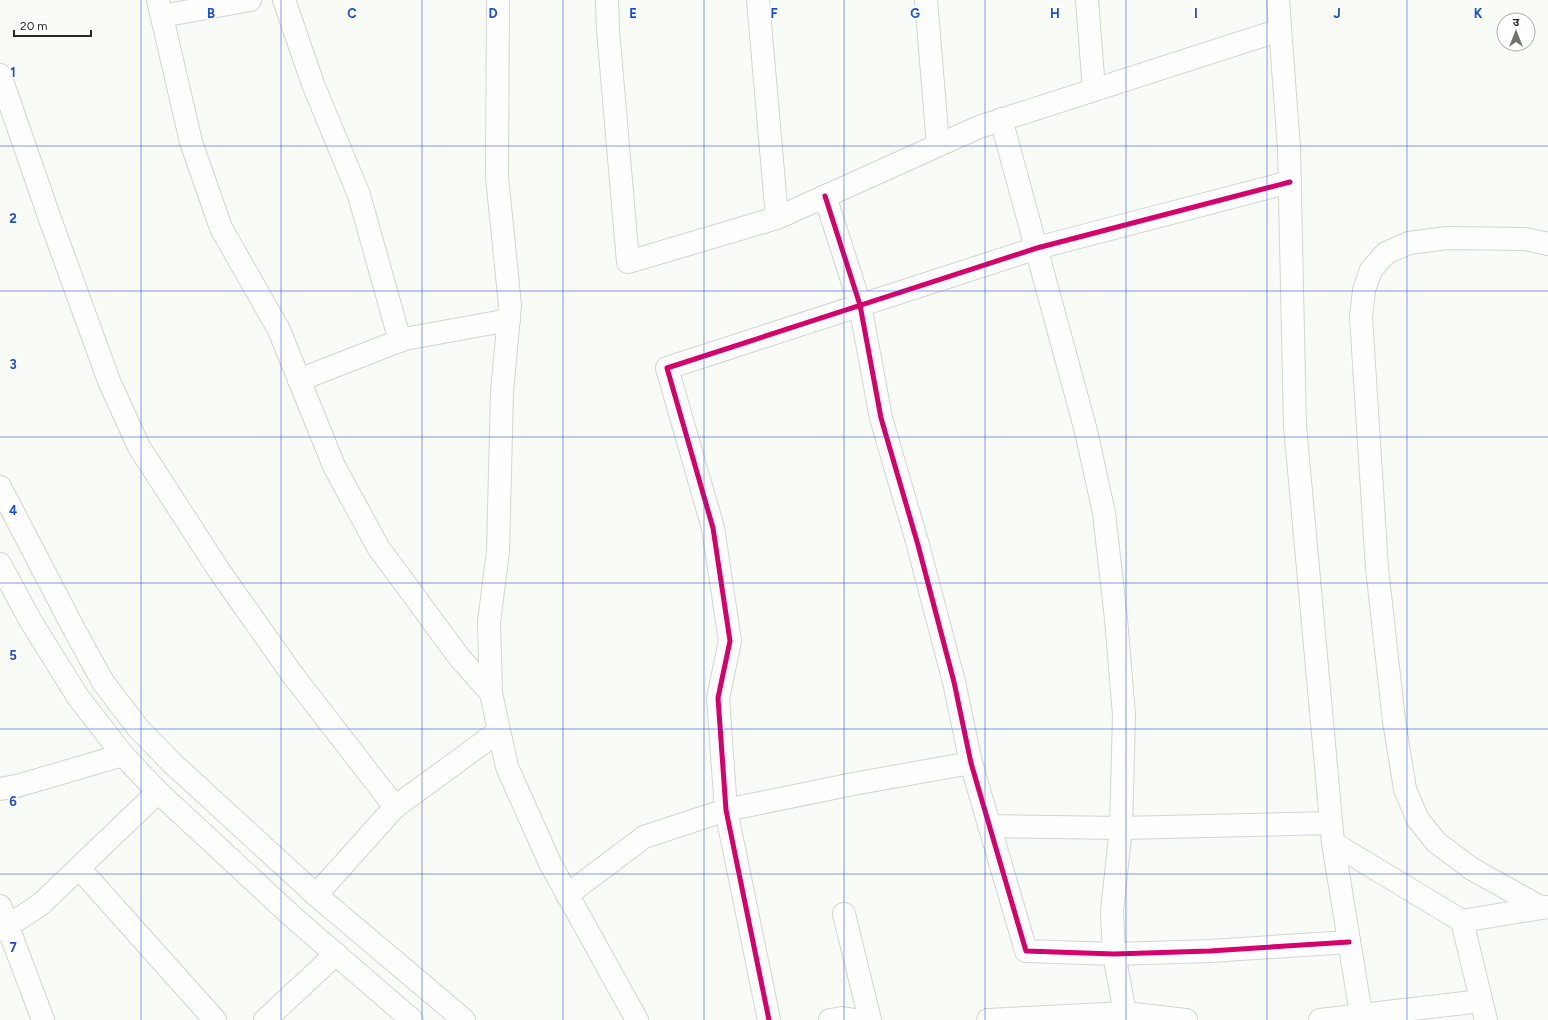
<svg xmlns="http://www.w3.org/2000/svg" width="1548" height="1020" viewBox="0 0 1548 1020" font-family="Figtree,'Noto Sans Devanagari',sans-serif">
<rect width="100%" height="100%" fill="#f8fbf6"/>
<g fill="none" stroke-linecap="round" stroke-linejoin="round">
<g stroke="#d1d6ce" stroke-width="24">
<g id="minor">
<path d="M158,0L191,142L221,228L279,330L334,466L378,547L459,657L491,693"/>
<path d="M284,0L313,84L359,195L400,341"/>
<path d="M498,0L497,177L510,305L502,392L498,551L489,622L491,693L507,767L550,863L637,1020"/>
<path d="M607,0L608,30L628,262L777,218L979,127L1280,30"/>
<path d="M758,0L777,218"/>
<path d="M926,0L938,145"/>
<path d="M1087,0L1094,90"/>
<path d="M1278,0L1289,149L1295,426L1333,843L1462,921L1486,1020"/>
<path d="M162,16L250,0"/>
<path d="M0,75L50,219L109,381L139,447L220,572L292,674L395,807"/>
<path d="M1001,119L1086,431L1104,513L1116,619L1124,715L1121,828L1112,911L1114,954L1125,1013"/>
<path d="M825,196L860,305L881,418L918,545L954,682L971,763L1026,951L1114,954L1210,951L1349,942"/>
<path d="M299,380L404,339L509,320"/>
<path d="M0,487L75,631L103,682L138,728L172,763L316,895L464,1020"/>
<path d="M0,564L30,620L78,697L123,755L158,792L295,919L412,1020"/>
<path d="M0,789L17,786L123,755"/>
<path d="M989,826L1121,828L1331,823"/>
<path d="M1333,843L1362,1020"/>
<path d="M79,868L215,1020"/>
<path d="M316,895L395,807L499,731"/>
<path d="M567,895L644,837L726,810L853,784L971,763"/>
<path d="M0,906L43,1020"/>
<path d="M1542,908L1472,869L1436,842L1417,818L1405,789L1394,721L1377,568L1361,317L1364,290L1371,270L1386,253L1409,243L1447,238L1525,239L1548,244"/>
<path d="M844,914L870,1020"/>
<path d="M1462,921L1547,907"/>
<path d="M0,930L8,926L41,904L158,792"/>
<path d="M265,1020L336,954"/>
<path d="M769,1020L726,810L718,698L730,641L713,528L667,368L1037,248L1290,182"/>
<path d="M830,1020L842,1018L855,1020"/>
<path d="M988,1020L1125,1013L1186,1020"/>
<path d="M1320,1020L1481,1001"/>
</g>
</g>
<use href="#minor" stroke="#fefefe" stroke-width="22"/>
<g stroke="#fff" stroke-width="8">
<g id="cycleway">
<path d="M825,196L860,305L881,418L918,545L954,682L971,763L1026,951L1114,954L1210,951L1349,942"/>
<path d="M769,1020L726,810L718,698L730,641L713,528L667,368L1037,248L1290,182"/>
</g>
</g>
<use href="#cycleway" stroke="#d6006c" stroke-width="5"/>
</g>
<path fill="none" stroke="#1d4ed8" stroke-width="1" stroke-opacity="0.55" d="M141,0V1020M281,0V1020M422,0V1020M563,0V1020M704,0V1020M844,0V1020M985,0V1020M1126,0V1020M1267,0V1020M1407,0V1020M0,146H1548M0,291H1548M0,437H1548M0,583H1548M0,729H1548M0,874H1548"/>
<g font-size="13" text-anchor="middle" font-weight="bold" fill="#1d4ed8" stroke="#fff" stroke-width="4" stroke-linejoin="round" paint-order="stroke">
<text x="211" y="18">B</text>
<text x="352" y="18">C</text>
<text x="493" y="18">D</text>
<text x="633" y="18">E</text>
<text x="774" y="18">F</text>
<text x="915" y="18">G</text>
<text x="1055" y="18">H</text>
<text x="1196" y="18">I</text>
<text x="1337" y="18">J</text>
<text x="1478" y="18">K</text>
<text x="13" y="77">1</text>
<text x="13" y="223">2</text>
<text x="13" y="369">3</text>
<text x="13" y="515">4</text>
<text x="13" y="660">5</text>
<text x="13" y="806">6</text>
<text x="13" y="952">7</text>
</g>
<g transform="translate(1516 32)"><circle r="19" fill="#ffffff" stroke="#a8aaa6"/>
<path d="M0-3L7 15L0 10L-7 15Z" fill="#6f746c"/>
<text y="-6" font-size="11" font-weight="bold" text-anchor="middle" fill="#252b21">उ</text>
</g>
<path d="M14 30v6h77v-6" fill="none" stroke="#252b21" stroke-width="2"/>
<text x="20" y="30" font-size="12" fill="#252b21" stroke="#ffffff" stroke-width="3" paint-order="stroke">20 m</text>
</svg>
